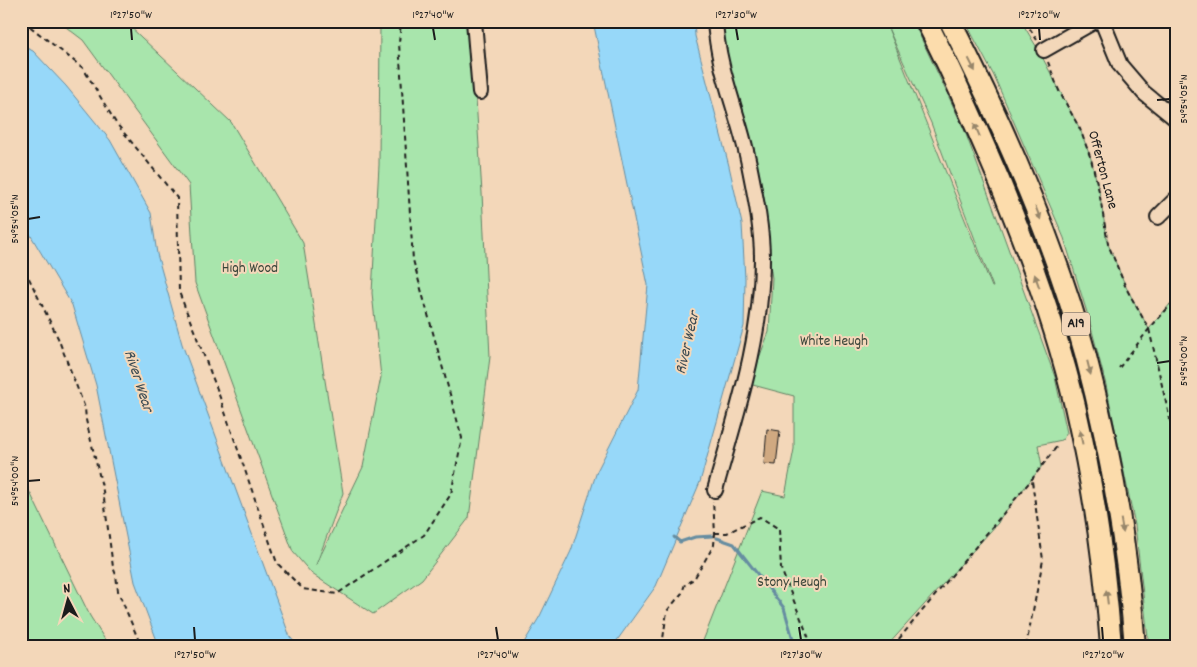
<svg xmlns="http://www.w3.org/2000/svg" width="1197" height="667" viewBox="0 0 1197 667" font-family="Dekko,sans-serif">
<rect width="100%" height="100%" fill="#f3d7b9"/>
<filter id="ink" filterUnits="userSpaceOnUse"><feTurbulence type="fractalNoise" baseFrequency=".02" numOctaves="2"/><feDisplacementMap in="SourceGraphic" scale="10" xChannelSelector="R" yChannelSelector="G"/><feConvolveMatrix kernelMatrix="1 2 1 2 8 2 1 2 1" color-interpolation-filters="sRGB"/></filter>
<g filter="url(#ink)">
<g fill="#a8e5ac" stroke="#628064" fill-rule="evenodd">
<path d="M58,21H124L231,122L303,243L343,493L316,565L363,467L381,377L372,293L379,165L380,21H471L482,193L490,357L469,518L422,579L373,614L312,574L293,552L195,283L189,185L83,40Z"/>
<path d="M718,21H913L964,129L996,215L1055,377L1067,433L1062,440L1038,445L1042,466L1001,517L998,523L887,646H701L762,491L785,496L794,449V396L749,384L769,332L772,278L764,226L723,53ZM888,28L931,123L993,287H992Z"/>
<path d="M965,21H1021L1039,51L1080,129L1091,159L1099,191L1108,244L1126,287L1149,329L1176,297V646H1149L1135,525L1106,385L1089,319L1064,238L994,76Z"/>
<path d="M21,474L90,616L109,646H21Z"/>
</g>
<g fill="#97d8f9" stroke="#668da1">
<path d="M593,21H694L695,36L729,166L742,224L745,279L744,326L700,482L656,586L613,646H522L540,616L571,551L597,471L638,390L648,285Z"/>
<path d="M21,45L33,51L66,86L110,140L151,213L157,254L182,344L290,637L298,646H159L135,582L96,385L72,305L21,219Z"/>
</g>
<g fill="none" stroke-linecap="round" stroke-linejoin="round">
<g stroke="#668da1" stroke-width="3">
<path d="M674,537L680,542L695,537L713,536"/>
<path d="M717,538L734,544L784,608L795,646"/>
</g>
</g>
<path fill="#d0a981" stroke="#1c1c1c" d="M767,429L780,431L776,465L764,464Z"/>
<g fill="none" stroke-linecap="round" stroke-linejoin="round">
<g stroke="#1c1c1c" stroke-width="18">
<g id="minor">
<path d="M474,21L480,92"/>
<path d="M1102,21L1120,65L1144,93L1176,119"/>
<path d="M1044,50L1095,21"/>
<path d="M1158,217L1176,199"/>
<path d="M715,490C736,414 762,339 762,259C762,229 756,199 750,169C741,119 718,73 715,21"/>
</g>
</g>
<g stroke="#1c1c1c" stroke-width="24">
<g id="highway">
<path d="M926,21C953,73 976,126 999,180C1029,253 1057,329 1075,406C1093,485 1105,565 1111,646"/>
<path d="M950,21C1003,125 1054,240 1085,353C1111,451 1127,545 1135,646"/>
</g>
</g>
<g stroke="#1c1c1c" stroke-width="2" stroke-dasharray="5 4" stroke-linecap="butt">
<path d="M23,21L83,68L116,123L177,198L179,292L217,389L277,563L303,589L337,594L424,535L451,494L462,438L413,260L399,43L401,21"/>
<path d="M1025,21L1037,40"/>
<path d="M1048,62L1059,91L1080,129L1091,159L1099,191L1108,244L1126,288L1149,329L1176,446"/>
<path d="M21,262L58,338L85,408L86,420L103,491L113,567L116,575L118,591L141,646"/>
<path d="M1119,368L1149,329L1176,299"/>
<path d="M715,533H727L760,517L779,529L781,569L812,646"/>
<path d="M662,646L667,611L682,593L685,584L694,579L714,545L715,533L713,501"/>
<path d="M893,646L1032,479L1058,445"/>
<path d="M1026,646L1043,560L1032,481"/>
</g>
<use href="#minor" stroke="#f3d7b9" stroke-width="14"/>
<use href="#highway" stroke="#fcdcac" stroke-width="20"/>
</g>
<defs><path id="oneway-solid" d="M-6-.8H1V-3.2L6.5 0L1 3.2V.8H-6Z" transform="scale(1.25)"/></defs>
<g fill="#97866b">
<use href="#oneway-solid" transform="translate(972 65) rotate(63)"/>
<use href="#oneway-solid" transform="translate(977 130) rotate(-113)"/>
<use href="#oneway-solid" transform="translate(1038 213) rotate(69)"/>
<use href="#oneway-solid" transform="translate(1037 281) rotate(-110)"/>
<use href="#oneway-solid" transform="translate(1089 368) rotate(76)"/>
<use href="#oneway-solid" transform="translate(1081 437) rotate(-102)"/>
<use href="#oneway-solid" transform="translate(1122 526) rotate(80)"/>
<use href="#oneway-solid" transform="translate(1107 597) rotate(-97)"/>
</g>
</g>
<path fill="none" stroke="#1c1c1c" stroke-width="2" d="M131,28L132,40M433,28L435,40M736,28L738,40M1039,28L1040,40M1157,100L1170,99M28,219L40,217M1157,363L1170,361M28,481L40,480M194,627L195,640M496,627L498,640M799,627L801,640M1102,627L1103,640"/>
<g text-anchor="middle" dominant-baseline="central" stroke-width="4" stroke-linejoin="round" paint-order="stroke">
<rect fill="#f3d7b9" stroke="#5c544b" stroke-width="1" x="1062" y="312.5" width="28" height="23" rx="4"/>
<g font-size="14" font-weight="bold" fill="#1c1c1c">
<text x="1076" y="324">A19</text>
</g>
<g font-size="15" fill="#1c1c1c" stroke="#f3d7b9">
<text transform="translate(1102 170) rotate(75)">Offerton Lane</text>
</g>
<g font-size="15" fill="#384439" stroke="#f3d7b9">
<text x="250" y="269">High Wood</text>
<text x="834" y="342">White Heugh</text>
<text x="792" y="583">Stony Heugh</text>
</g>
<g font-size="16" font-style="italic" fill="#3b4b53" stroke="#f3d7b9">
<text transform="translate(688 343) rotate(-77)">River Wear</text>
<text transform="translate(138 381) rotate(72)">River Wear</text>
</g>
</g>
<rect width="1197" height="667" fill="none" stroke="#f3d7b9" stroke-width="55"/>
<g transform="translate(68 600) rotate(354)" stroke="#f3d7b9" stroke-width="4" paint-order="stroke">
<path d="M0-4L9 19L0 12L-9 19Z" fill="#1c1c1c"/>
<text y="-8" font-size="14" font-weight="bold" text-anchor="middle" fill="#1c1c1c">N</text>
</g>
<rect x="28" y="28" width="1142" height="612" fill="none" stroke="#1c1c1c" stroke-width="2"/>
<g font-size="12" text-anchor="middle" fill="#1c1c1c">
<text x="131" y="18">1°27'50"W</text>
<text x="433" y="18">1°27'40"W</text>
<text x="736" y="18">1°27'30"W</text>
<text x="1039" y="18">1°27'20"W</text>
<text transform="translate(1183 99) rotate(-90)" y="4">54°54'05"N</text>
<text transform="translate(14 219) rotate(-90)" y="4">54°54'05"N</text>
<text transform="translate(1183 361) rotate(-90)" y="4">54°54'00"N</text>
<text transform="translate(14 481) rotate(-90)" y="4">54°54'00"N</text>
<text x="195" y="658">1°27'50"W</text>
<text x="498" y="658">1°27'40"W</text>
<text x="801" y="658">1°27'30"W</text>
<text x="1103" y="658">1°27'20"W</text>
</g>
</svg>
